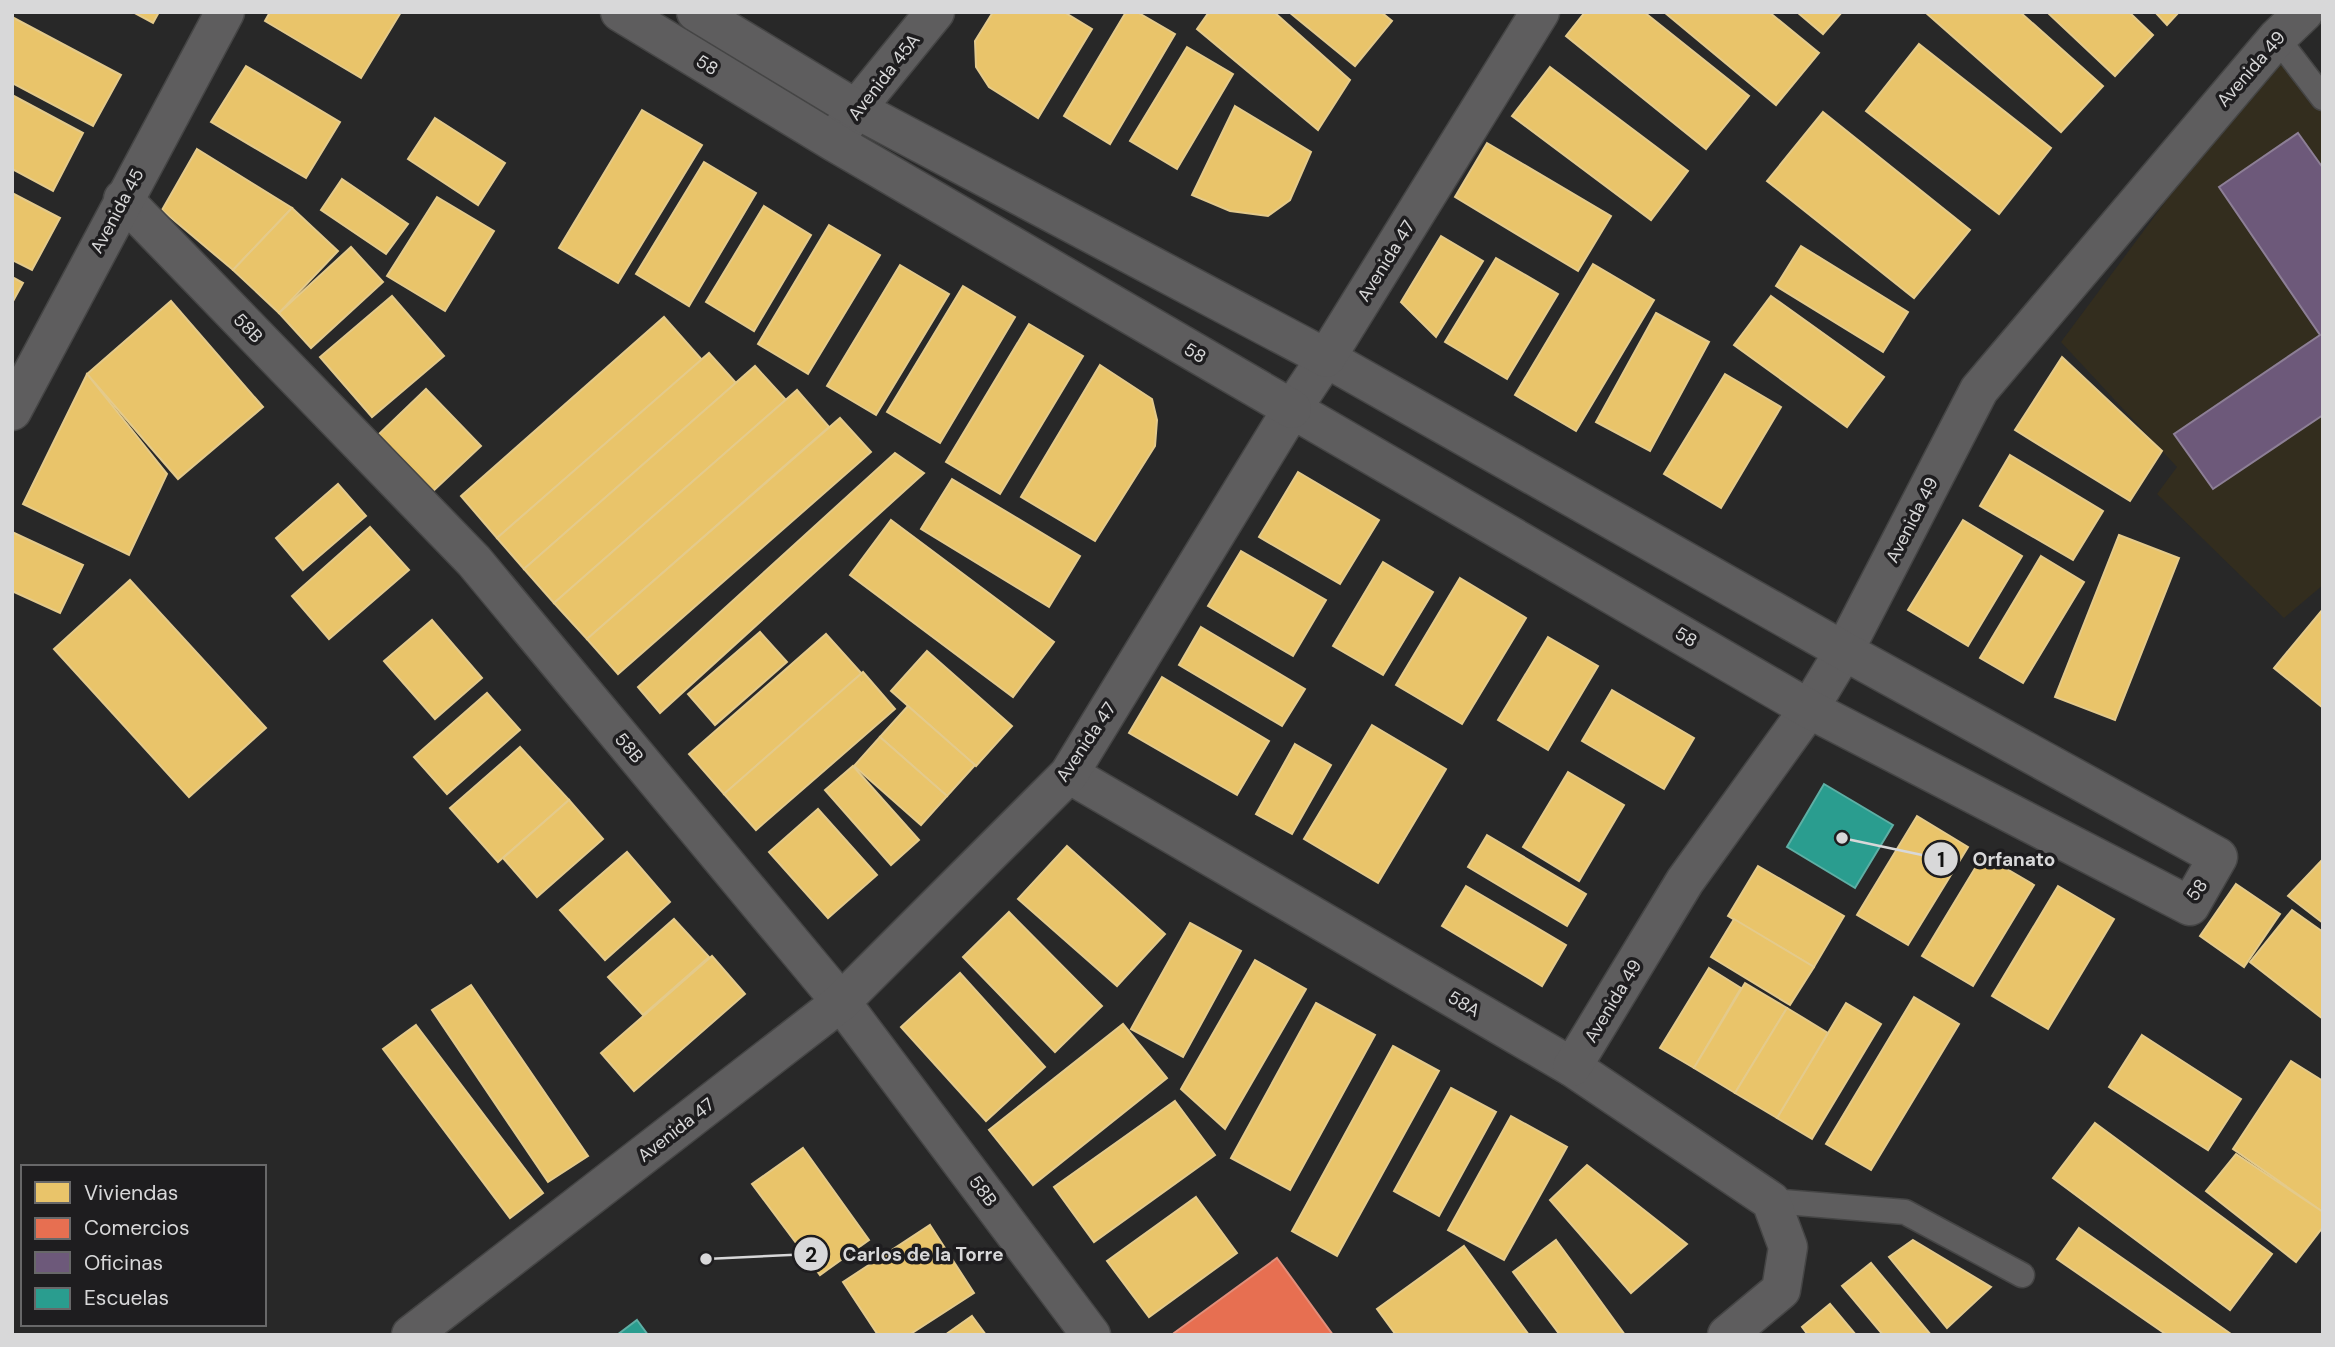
<svg xmlns="http://www.w3.org/2000/svg" width="2335" height="1347" viewBox="0 0 2335 1347" font-family="'DM Sans',sans-serif">
<rect width="100%" height="100%" fill="#282828"/>
<path fill="#332d1e" d="M2295,49L2323,85V585L2284,618L2157,494L2177,467L2061,342L2195,162Z"/>
<g fill="#e9c46a" stroke="#e4ca8b" stroke-width="2">
<path d="M133,12H159L153,23Z"/>
<path d="M270,12H401L361,78L265,21Z"/>
<path d="M993,12H1064L1092,29L1038,118L989,87L976,67L975,41Z"/>
<path d="M1126,12H1137L1175,34L1110,144L1064,116Z"/>
<path d="M1209,12H1274L1350,80L1318,130L1197,29Z"/>
<path d="M1289,12H1381L1392,21L1355,66Z"/>
<path d="M1585,12H1644L1749,96L1706,149L1566,36Z"/>
<path d="M1664,12H1769L1819,53L1776,105Z"/>
<path d="M1797,12H1842L1823,34Z"/>
<path d="M1925,12H2020L2103,86L2061,132Z"/>
<path d="M2047,12H2129L2153,35L2115,76Z"/>
<path d="M2155,12H2179L2167,25Z"/>
<path d="M12,17L121,75L93,126L12,83Z"/>
<path d="M1919,44L2051,148L1999,214L1866,111Z"/>
<path d="M1187,47L1233,74L1177,169L1130,141Z"/>
<path d="M246,66L340,122L306,178L211,122Z"/>
<path d="M1550,67L1688,171L1651,220L1512,116Z"/>
<path d="M12,95L83,133L53,191L12,169Z"/>
<path d="M1235,106L1311,152L1290,200L1268,216L1230,211L1192,195Z"/>
<path d="M642,110L702,145L618,283L559,248Z"/>
<path d="M1823,112L1970,230L1914,298L1767,181Z"/>
<path d="M435,118L505,163L478,205L408,159Z"/>
<path d="M1487,143L1611,216L1578,271L1455,197Z"/>
<path d="M197,149L292,208L233,270L162,210Z"/>
<path d="M704,162L756,193L689,306L636,274Z"/>
<path d="M342,179L408,224L386,254L321,210Z"/>
<path d="M12,193L60,218L32,270L12,260Z"/>
<path d="M437,197L494,231L445,311L387,276Z"/>
<path d="M764,206L811,235L754,331L706,302Z"/>
<path d="M292,208L338,251L279,313L233,270Z"/>
<path d="M829,225L880,255L808,374L758,344Z"/>
<path d="M1441,236L1483,261L1436,337L1401,302Z"/>
<path d="M1801,246L1908,312L1883,352L1776,286Z"/>
<path d="M351,247L383,282L311,348L279,313Z"/>
<path d="M1496,258L1558,294L1507,379L1445,342Z"/>
<path d="M1593,264L1654,300L1576,431L1515,395Z"/>
<path d="M900,265L949,294L876,415L827,386Z"/>
<path d="M12,277L23,283L12,303Z"/>
<path d="M963,286L1015,317L940,443L887,412Z"/>
<path d="M392,296L444,356L372,417L320,357Z"/>
<path d="M1771,296L1884,377L1847,427L1734,345Z"/>
<path d="M171,301L263,407L178,479L87,374Z"/>
<path d="M1656,313L1709,342L1650,451L1596,422Z"/>
<path d="M664,317L702,360L497,538L461,496Z"/>
<path d="M1029,324L1083,356L1000,494L946,462Z"/>
<path d="M709,353L736,383L524,569L497,538Z"/>
<path d="M2062,357L2162,451L2130,501L2015,430Z"/>
<path d="M1100,365L1152,399L1157,420L1155,446L1095,541L1021,497Z"/>
<path d="M755,366L786,400L554,603L524,569Z"/>
<path d="M87,374L167,474L129,555L23,504Z"/>
<path d="M1725,374L1781,407L1721,508L1664,474Z"/>
<path d="M426,389L481,446L432,492L378,435Z"/>
<path d="M797,390L829,427L587,639L554,603Z"/>
<path d="M840,418L871,452L618,674L587,639Z"/>
<path d="M895,453L924,473L660,713L638,687Z"/>
<path d="M2010,455L2103,511L2073,560L1980,506Z"/>
<path d="M1298,472L1379,520L1340,584L1259,537Z"/>
<path d="M952,479L1080,556L1049,607L921,529Z"/>
<path d="M338,484L366,516L303,570L276,538Z"/>
<path d="M891,520L1054,642L1013,697L850,575Z"/>
<path d="M1963,520L2022,556L1968,646L1908,610Z"/>
<path d="M370,527L409,570L329,639L292,596Z"/>
<path d="M12,532L83,565L60,613L12,591Z"/>
<path d="M2119,535L2179,558L2115,720L2055,697Z"/>
<path d="M1241,551L1326,600L1293,656L1208,606Z"/>
<path d="M2041,556L2084,582L2023,683L1980,658Z"/>
<path d="M1383,562L1433,592L1383,675L1333,646Z"/>
<path d="M1460,578L1526,618L1462,724L1396,685Z"/>
<path d="M130,580L266,728L189,797L54,649Z"/>
<path d="M2323,609V708L2274,668Z"/>
<path d="M432,620L482,678L435,719L384,661Z"/>
<path d="M1201,627L1305,689L1282,726L1179,665Z"/>
<path d="M760,632L787,662L715,725L688,694Z"/>
<path d="M826,634L862,674L724,794L689,754Z"/>
<path d="M1548,637L1598,666L1548,750L1498,720Z"/>
<path d="M927,651L1012,726L976,766L891,691Z"/>
<path d="M863,672L895,709L756,830L724,794Z"/>
<path d="M1162,677L1269,741L1237,795L1129,733Z"/>
<path d="M1612,690L1694,738L1664,789L1582,741Z"/>
<path d="M487,693L520,730L447,794L414,757Z"/>
<path d="M908,706L975,765L947,796L880,737Z"/>
<path d="M1372,725L1446,769L1378,883L1304,839Z"/>
<path d="M880,737L947,796L921,825L854,766Z"/>
<path d="M1295,744L1331,765L1292,834L1256,814Z"/>
<path d="M520,747L569,800L498,862L450,808Z"/>
<path d="M853,766L919,840L891,865L825,790Z"/>
<path d="M1568,772L1624,805L1579,881L1523,847Z"/>
<path d="M569,800L603,839L537,897L503,858Z"/>
<path d="M818,809L877,875L828,918L769,852Z"/>
<path d="M1917,816L1968,847L1908,945L1857,915Z"/>
<path d="M1487,835L1586,894L1567,926L1468,867Z"/>
<path d="M1067,846L1165,934L1117,986L1018,899Z"/>
<path d="M627,852L670,902L605,960L560,910Z"/>
<path d="M1983,855L2034,885L1973,986L1922,956Z"/>
<path d="M2323,859V923L2288,896Z"/>
<path d="M1758,866L1844,916L1814,967L1728,916Z"/>
<path d="M2236,884L2280,914L2244,967L2200,936Z"/>
<path d="M1466,886L1566,945L1542,986L1442,926Z"/>
<path d="M2058,886L2114,919L2048,1029L1992,996Z"/>
<path d="M2292,910L2323,932V1019L2250,962Z"/>
<path d="M1009,912L1102,1006L1055,1052L963,957Z"/>
<path d="M674,919L709,957L643,1015L608,977Z"/>
<path d="M1734,919L1814,967L1790,1005L1711,957Z"/>
<path d="M1190,923L1241,951L1183,1057L1131,1029Z"/>
<path d="M712,956L745,994L634,1091L601,1053Z"/>
<path d="M1255,960L1306,989L1225,1129L1181,1089Z"/>
<path d="M1709,968L1741,988L1694,1068L1660,1048Z"/>
<path d="M960,973L1045,1067L986,1121L901,1027Z"/>
<path d="M1745,983L1787,1008L1735,1093L1694,1068Z"/>
<path d="M471,985L588,1156L548,1182L432,1010Z"/>
<path d="M1914,997L1959,1024L1871,1170L1826,1144Z"/>
<path d="M1316,1003L1375,1035L1290,1190L1231,1158Z"/>
<path d="M1846,1003L1881,1024L1812,1139L1777,1118Z"/>
<path d="M1787,1008L1828,1033L1777,1118L1735,1093Z"/>
<path d="M1123,1024L1167,1078L1033,1185L989,1130Z"/>
<path d="M416,1025L543,1193L510,1218L383,1049Z"/>
<path d="M2142,1035L2241,1099L2208,1150L2109,1087Z"/>
<path d="M1393,1046L1439,1071L1337,1256L1292,1231Z"/>
<path d="M2291,1061L2323,1081V1212L2233,1149Z"/>
<path d="M1451,1088L1496,1112L1439,1216L1394,1191Z"/>
<path d="M1175,1101L1215,1155L1094,1242L1054,1187Z"/>
<path d="M1511,1116L1567,1147L1504,1260L1448,1230Z"/>
<path d="M2095,1123L2272,1254L2230,1310L2053,1178Z"/>
<path d="M803,1148L869,1240L820,1275L752,1184Z"/>
<path d="M2236,1154L2323,1212V1227L2296,1262L2206,1191Z"/>
<path d="M1587,1165L1687,1244L1631,1293L1550,1200Z"/>
<path d="M1196,1197L1237,1253L1149,1317L1107,1261Z"/>
<path d="M930,1225L974,1293L909,1335H878L843,1282Z"/>
<path d="M2079,1228L2231,1334L2167,1335L2057,1259Z"/>
<path d="M1556,1240L1625,1335H1560L1513,1272Z"/>
<path d="M1913,1240L1991,1287L1947,1328L1889,1257Z"/>
<path d="M1464,1246L1529,1335H1396L1377,1309Z"/>
<path d="M1871,1263L1931,1335H1883L1842,1286Z"/>
<path d="M1830,1304L1856,1335H1808L1802,1327Z"/>
<path d="M972,1316L986,1335H945Z"/>
</g>
<path fill="#e76f51" stroke="#e28e7a" stroke-width="2" d="M1277,1258L1333,1335H1175L1174,1333Z"/>
<path fill="#6d597a" stroke="#8d7f96" stroke-width="2" d="M2298,133L2323,168V415L2213,489L2174,434L2320,335L2219,187Z"/>
<g fill="#2a9d8f" stroke="#5eafa5" stroke-width="2">
<path d="M1824,784L1893,825L1855,888L1787,847Z"/>
<path d="M637,1320L648,1335H617Z"/>
</g>
<g fill="none" stroke-linecap="round" stroke-linejoin="round">
<g stroke="#454545" stroke-width="27">
<g id="service">
<path d="M2277,38L2323,98"/>
<path d="M1771,1201L1905,1212L2022,1275"/>
</g>
</g>
<g stroke="#454545" stroke-width="41">
<g id="minor">
<path d="M837,137L856,109L935,12"/>
<path d="M123,199L474,561L841,1002L1091,1335"/>
<path d="M12,411L225,12"/>
<path d="M1069,774L1572,1067L1771,1201L1788,1247L1781,1290L1727,1335"/>
<path d="M1572,1067L1685,881L1809,709L1844,651L1979,390L2277,38L2304,12"/>
<path d="M411,1335L841,1002L1069,774L1292,409L1326,358L1844,651L2218,857L2190,906L1809,709L1292,409"/>
</g>
</g>
<g stroke="#454545" stroke-width="41">
<g id="tertiary">
<path d="M620,12L834,142L1292,409"/>
<path d="M696,12L856,109L1326,358L1540,12"/>
</g>
</g>
<use href="#service" stroke="#5e5d5e" stroke-width="24"/>
<use href="#minor" stroke="#5e5d5e" stroke-width="38"/>
<use href="#tertiary" stroke="#5e5d5e" stroke-width="38"/>
</g>
<g text-anchor="middle" dominant-baseline="central" stroke-width="7" stroke-linejoin="round" paint-order="stroke">
<g font-size="18" fill="#d8d8d9" stroke="#1e1d1f">
<text transform="translate(707 65) rotate(31)">58</text>
<text transform="translate(2251 69) rotate(-49)">Avenida 49</text>
<text transform="translate(884 77) rotate(-52)">Avenida 45A</text>
<text transform="translate(117 211) rotate(-62)">Avenida 45</text>
<text transform="translate(1386 261) rotate(-58)">Avenida 47</text>
<text transform="translate(248 328) rotate(46)">58B</text>
<text transform="translate(1195 353) rotate(30)">58</text>
<text transform="translate(1912 520) rotate(-63)">Avenida 49</text>
<text transform="translate(1686 637) rotate(30)">58</text>
<text transform="translate(1086 742) rotate(-56)">Avenida 47</text>
<text transform="translate(629 748) rotate(50)">58B</text>
<text transform="translate(2197 890) rotate(-55)">58</text>
<text transform="translate(1613 1001) rotate(-59)">Avenida 49</text>
<text transform="translate(1464 1004) rotate(30)">58A</text>
<text transform="translate(676 1130) rotate(-38)">Avenida 47</text>
<text transform="translate(983 1191) rotate(53)">58B</text>
</g>
</g>
<path fill="none" stroke="#d8d8d9" stroke-width="2.5" d="M1842 838L1941 859M706 1259L811 1254"/>
<g fill="#d8d8d9" stroke="#1e1d1f" stroke-width="2.5">
<circle cx="1842" cy="838" r="7"/>
<circle cx="706" cy="1259" r="7"/>
<circle cx="1941" cy="859" r="18"/>
<circle cx="811" cy="1254" r="18"/>
</g>
<g font-size="21" text-anchor="middle" font-weight="bold" fill="#111">
<text x="1941" y="867">1</text>
<text x="811" y="1262">2</text>
</g>
<g font-size="19" text-anchor="middle" font-weight="bold" fill="#d8d8d9" stroke="#1e1d1f" stroke-width="7" stroke-linejoin="round" paint-order="stroke">
<text x="2014" y="866">Orfanato</text>
<text x="923" y="1261">Carlos de la Torre</text>
</g>
<rect width="2335" height="1347" fill="none" stroke="#d8d8d9" stroke-width="28"/>
<rect x="21" y="1165" width="245" height="161" fill="#1e1d1f" stroke="#686869" stroke-width="2"/>
<rect x="35" y="1182" width="35" height="21" fill="#e9c46a" stroke="#686869" stroke-width="2"/>
<text x="84" y="1200" font-size="21" fill="#d8d8d9">Viviendas</text>
<rect x="35" y="1218" width="35" height="21" fill="#e76f51" stroke="#686869" stroke-width="2"/>
<text x="84" y="1235" font-size="21" fill="#d8d8d9">Comercios</text>
<rect x="35" y="1252" width="35" height="21" fill="#6d597a" stroke="#686869" stroke-width="2"/>
<text x="84" y="1270" font-size="21" fill="#d8d8d9">Oficinas</text>
<rect x="35" y="1288" width="35" height="21" fill="#2a9d8f" stroke="#686869" stroke-width="2"/>
<text x="84" y="1305" font-size="21" fill="#d8d8d9">Escuelas</text>
</svg>
